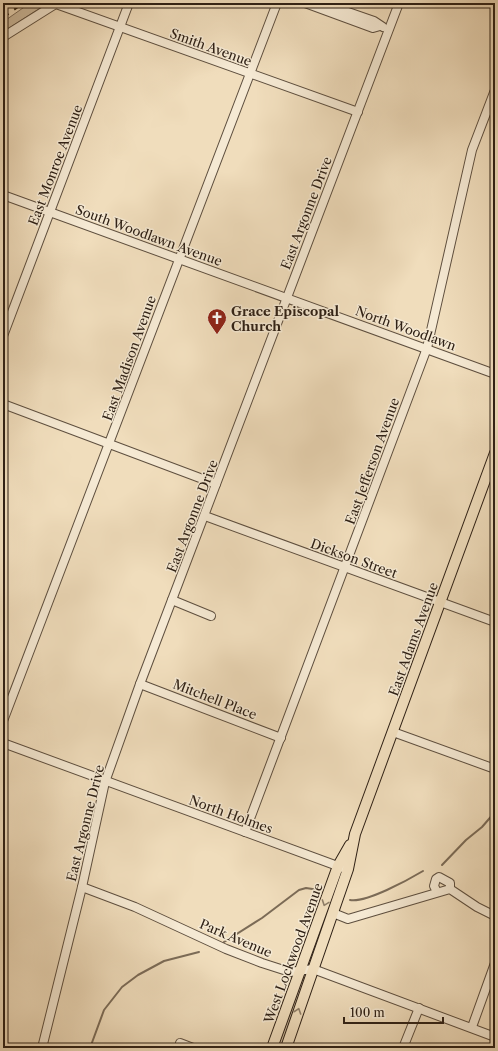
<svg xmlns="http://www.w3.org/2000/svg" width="498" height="1051" viewBox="0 0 498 1051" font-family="'Libre Caslon Text',serif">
<rect width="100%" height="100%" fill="#f0ddbc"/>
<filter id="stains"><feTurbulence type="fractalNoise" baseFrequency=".005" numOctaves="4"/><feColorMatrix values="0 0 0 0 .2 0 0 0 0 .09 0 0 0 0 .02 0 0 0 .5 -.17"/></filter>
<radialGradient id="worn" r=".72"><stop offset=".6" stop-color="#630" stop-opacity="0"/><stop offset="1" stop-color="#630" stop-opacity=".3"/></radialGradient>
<g fill="#cfbda0" stroke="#7e6e5a">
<path d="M30,3H48L3,32V22Z"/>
<path d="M339,876L331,901L328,920L311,961H310L309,960Z"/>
<path d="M304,978L305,979L282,1048H276L302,979Z"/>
</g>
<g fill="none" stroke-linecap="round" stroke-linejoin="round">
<g stroke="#7b6b57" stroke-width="2">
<path d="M442,865L466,840L482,827L495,812"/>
<path d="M350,900C366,903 408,880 423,871"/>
<path d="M224,942L262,918L299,890L306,888L319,890"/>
<path d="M90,1048L104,1010L122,987L138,975L164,961L199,952"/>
</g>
<g stroke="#5e4f3f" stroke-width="10">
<g id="minor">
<path d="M305,3L373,28L380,26"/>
<path d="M322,3L374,21L383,27"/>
<path d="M56,4L358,112"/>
<path d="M3,37L57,3"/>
<path d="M3,195L495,374"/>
<path d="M3,336L129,3"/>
<path d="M3,404L216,484"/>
<path d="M205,516L495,622"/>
<path d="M172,600L211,616"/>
<path d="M140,684L281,738"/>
<path d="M3,721L277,3"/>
<path d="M393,732L495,769"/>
<path d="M3,743L343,868"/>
<path d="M245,832L427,348L472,150L495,90"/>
<path d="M82,887L135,907L226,949L262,963L290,972L313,969L495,1037"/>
<path d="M437,892L434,886L436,879L439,877L450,883V889"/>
<path d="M333,913L348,919L450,889L477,907L495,916"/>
<path d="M472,1027L495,963"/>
<path d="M180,1043L193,1048"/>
<path d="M42,1048L82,887L105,782L140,684L399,3"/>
<path d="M403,1048L419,1008"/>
</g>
</g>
<g stroke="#2e2015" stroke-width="12">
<g id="major">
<path d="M272,1048L338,866L350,845"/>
<path d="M286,1048L348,869L355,834L495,453"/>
</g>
</g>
<use href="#minor" stroke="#f5e9d3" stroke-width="8"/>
<use href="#major" stroke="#f0ddbc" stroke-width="10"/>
<g stroke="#2e2015" stroke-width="2" stroke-dasharray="7 7" stroke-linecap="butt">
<path d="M3,8L9,3"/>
<path d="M3,18L23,3"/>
</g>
</g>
<defs><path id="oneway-chevron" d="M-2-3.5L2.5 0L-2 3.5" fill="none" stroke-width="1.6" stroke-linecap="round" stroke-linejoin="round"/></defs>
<g stroke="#8f7e68">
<use href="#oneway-chevron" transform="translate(325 903) rotate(110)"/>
<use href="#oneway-chevron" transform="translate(298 1011) rotate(-71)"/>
</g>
<defs>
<g id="church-pin" transform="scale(1)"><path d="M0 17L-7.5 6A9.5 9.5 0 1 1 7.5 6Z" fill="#8f2418" stroke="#f5e9d3"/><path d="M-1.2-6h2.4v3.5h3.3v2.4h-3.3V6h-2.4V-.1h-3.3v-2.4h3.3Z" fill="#fff"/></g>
</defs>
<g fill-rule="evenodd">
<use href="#church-pin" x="217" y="318"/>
</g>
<g text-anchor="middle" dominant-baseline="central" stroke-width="3" stroke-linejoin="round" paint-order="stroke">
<g font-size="13" fill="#2e2015" stroke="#f5e9d3">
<text transform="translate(211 47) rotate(20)">Smith Avenue</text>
<text transform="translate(55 165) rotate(-69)">East Monroe Avenue</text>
<text transform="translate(306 213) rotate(-69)">East Argonne Drive</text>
<text transform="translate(149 235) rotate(20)">South Woodlawn Avenue</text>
<text transform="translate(406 328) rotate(20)">North Woodlawn</text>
<text transform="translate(129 358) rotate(-70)">East Madison Avenue</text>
<text transform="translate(372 461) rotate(-70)">East Jefferson Avenue</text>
<text transform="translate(192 516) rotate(-69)">East Argonne Drive</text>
<text transform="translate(354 558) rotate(20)">Dickson Street</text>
<text transform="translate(413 639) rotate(-70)">East Adams Avenue</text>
<text transform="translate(215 699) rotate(21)">Mitchell Place</text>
<text transform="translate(231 814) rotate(20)">North Holmes</text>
<text transform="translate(85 823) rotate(-76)">East Argonne Drive</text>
<text transform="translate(236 938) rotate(23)">Park Avenue</text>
<text transform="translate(293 953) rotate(-70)">West Lockwood Avenue</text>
</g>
<g font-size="13" font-weight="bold" fill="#2e2015" stroke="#f5e9d3" text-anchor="start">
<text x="231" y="311">Grace Episcopal<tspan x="231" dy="15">Church</tspan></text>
</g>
</g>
<rect width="498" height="1051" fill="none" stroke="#f0ddbc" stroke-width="16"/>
<rect x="4" y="4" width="490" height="1043" fill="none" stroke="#2e2015" stroke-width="2"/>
<rect x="8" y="8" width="482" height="1035" fill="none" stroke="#2e2015"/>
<path d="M344 1017v6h99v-6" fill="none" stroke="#2e2015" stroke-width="2"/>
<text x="350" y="1017" font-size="12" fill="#2e2015" stroke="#f5e9d3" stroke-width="3" paint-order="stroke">100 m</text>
<rect width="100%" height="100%" filter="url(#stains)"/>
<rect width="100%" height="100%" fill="url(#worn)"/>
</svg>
